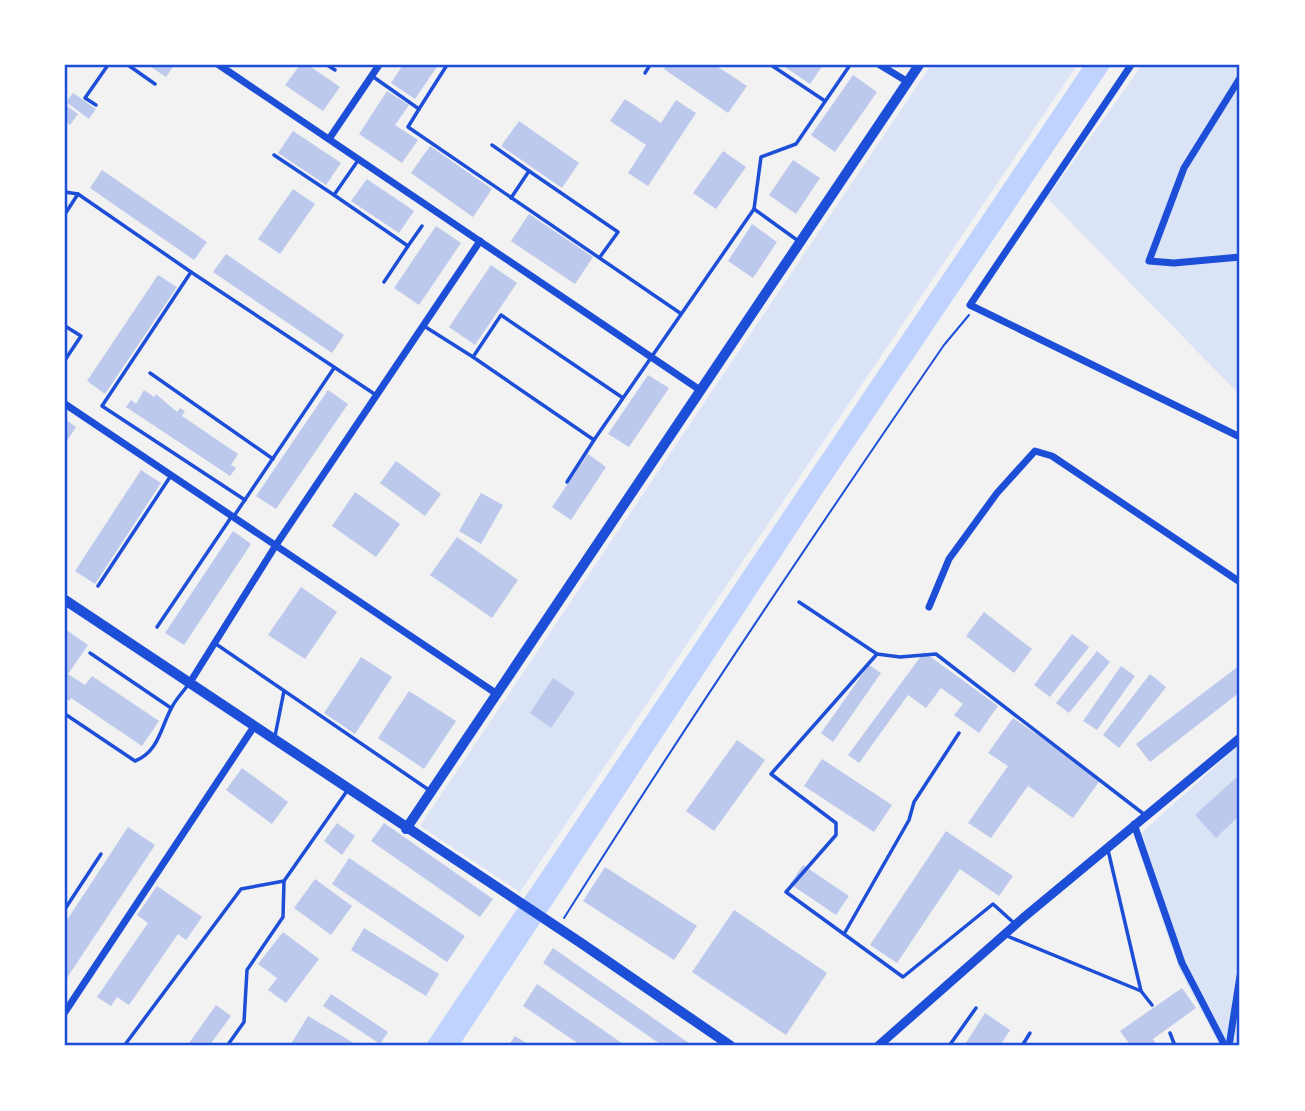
<svg xmlns="http://www.w3.org/2000/svg" width="1305" height="1111" viewBox="0 0 1305 1111" font-family="Helvetica,sans-serif">
<rect width="100%" height="100%" fill="#f2f2f2"/>
<g fill="#dbe4f7">
<path d="M931,65H1077L520,892L420,826Z"/>
<path d="M1142,65H1240V395L1047,198Z"/>
<path d="M1240,744V1046H1220L1179,969L1135,839Z"/>
</g>
<path fill="#bfd3fe" d="M1084,65H1111L819,498L459,1046H425Z"/>
<g fill="#bdc9ec">
<path d="M148,65H174L166,77Z"/>
<path d="M300,65H308L340,87L323,111L285,85Z"/>
<path d="M403,65H438L415,99L391,83Z"/>
<path d="M666,65H715L747,86L728,113L664,69Z"/>
<path d="M782,65H823L810,84Z"/>
<path d="M853,75L877,92L835,152L811,135Z"/>
<path d="M387,91L409,105L395,125L418,140L402,163L359,134Z"/>
<path d="M73,93L96,109L89,119L66,102Z"/>
<path d="M625,99L661,123L676,100L696,113L648,186L628,173L646,145L610,121Z"/>
<path d="M67,106L78,114L70,125L65,121Z"/>
<path d="M519,121L579,163L562,188L501,146Z"/>
<path d="M293,131L341,163L326,185L278,153Z"/>
<path d="M430,146L492,189L473,217L411,173Z"/>
<path d="M723,151L746,167L716,209L693,193Z"/>
<path d="M793,160L820,178L796,214L769,195Z"/>
<path d="M102,170L207,242L194,260L90,188Z"/>
<path d="M367,179L414,211L399,233L351,201Z"/>
<path d="M293,189L315,204L280,254L258,239Z"/>
<path d="M529,214L593,257L575,284L511,241Z"/>
<path d="M752,224L777,242L753,278L728,261Z"/>
<path d="M436,226L461,243L419,305L394,288Z"/>
<path d="M226,254L344,335L332,353L213,272Z"/>
<path d="M491,265L517,283L475,345L449,327Z"/>
<path d="M158,275L177,287L105,394L87,381Z"/>
<path d="M648,375L669,388L629,447L608,434Z"/>
<path d="M144,390L154,397L156,394L177,412L180,408L185,411L182,416L238,454L231,465L236,468L230,476L126,407L131,400L136,404Z"/>
<path d="M328,390L348,404L276,509L256,496Z"/>
<path d="M65,419L76,427L65,444Z"/>
<path d="M588,454L606,467L571,520L552,507Z"/>
<path d="M396,461L441,494L425,516L380,483Z"/>
<path d="M141,470L161,483L95,584L75,571Z"/>
<path d="M355,492L400,524L376,557L332,526Z"/>
<path d="M481,493L503,505L481,544L459,531Z"/>
<path d="M233,531L251,544L184,645L165,633Z"/>
<path d="M457,537L518,580L492,618L430,575Z"/>
<path d="M301,587L337,612L305,659L268,635Z"/>
<path d="M984,612L1032,649L1014,673L966,636Z"/>
<path d="M65,629L88,645L68,674L85,685L92,676L159,721L142,746L71,698L69,701L65,698Z"/>
<path d="M1072,634L1089,647L1050,697L1034,685Z"/>
<path d="M1097,651L1110,662L1069,713L1056,703Z"/>
<path d="M924,652L998,706L979,733L954,715L963,704L941,688L926,708L908,695L859,763L848,755Z"/>
<path d="M361,657L392,677L355,734L324,713Z"/>
<path d="M869,665L881,673L833,742L821,733Z"/>
<path d="M1240,665V692L1150,762L1136,744Z"/>
<path d="M1121,666L1135,676L1097,730L1083,721Z"/>
<path d="M1150,674L1166,687L1119,748L1103,735Z"/>
<path d="M553,678L575,693L551,728L530,713Z"/>
<path d="M409,691L456,721L424,769L378,738Z"/>
<path d="M1013,718L1101,779L1073,818L1028,786L991,838L968,823L1008,766L988,753Z"/>
<path d="M737,740L765,760L714,831L686,811Z"/>
<path d="M822,759L892,805L874,832L804,786Z"/>
<path d="M242,768L288,802L272,824L226,790Z"/>
<path d="M1240,774V815L1216,838L1195,815Z"/>
<path d="M337,823L355,836L342,855L324,841Z"/>
<path d="M384,823L493,899L480,917L371,841Z"/>
<path d="M128,827L155,845L65,981V923Z"/>
<path d="M946,831L1013,876L999,896L960,869L897,963L870,945Z"/>
<path d="M349,858L465,936L447,962L332,884Z"/>
<path d="M803,865L849,896L836,915L790,884Z"/>
<path d="M605,867L697,926L674,960L583,901Z"/>
<path d="M315,879L352,906L331,935L294,908Z"/>
<path d="M157,886L202,917L186,940L178,934L129,1005L117,997L111,1006L97,997L148,923L137,915Z"/>
<path d="M734,910L827,973L786,1035L692,972Z"/>
<path d="M364,928L439,974L426,996L351,950Z"/>
<path d="M283,932L319,959L286,1003L268,990L277,978L258,964Z"/>
<path d="M553,948L693,1046H663L543,963Z"/>
<path d="M537,984L626,1046H582L523,1006Z"/>
<path d="M1182,988L1196,1008L1153,1039L1157,1046H1131L1120,1031Z"/>
<path d="M331,994L388,1032L380,1044L323,1006Z"/>
<path d="M216,1005L231,1016L209,1046H187Z"/>
<path d="M985,1013L1010,1030L1000,1046H964Z"/>
<path d="M308,1016L359,1046L291,1044Z"/>
<path d="M515,1036L531,1046H508Z"/>
</g>
<g fill="none" stroke-linecap="round" stroke-linejoin="round">
<path stroke="#1d4ed8" stroke-width="2" d="M564,918C686,724 814,534 944,345L969,315"/>
<g stroke="#1d4ed8" stroke-width="3.5">
<path d="M128,65L155,84"/>
<path d="M327,65L335,70"/>
<path d="M771,65L825,101"/>
<path d="M645,73L650,65"/>
<path d="M372,76L419,109L408,127L680,313"/>
<path d="M96,105L85,98L108,65"/>
<path d="M419,109L447,65"/>
<path d="M492,145L529,171"/>
<path d="M274,155L334,195"/>
<path d="M359,159L334,195L408,246L384,282"/>
<path d="M65,192L78,194"/>
<path d="M511,198L529,171L618,232L600,257"/>
<path d="M65,214L78,194L191,272L102,406L245,500"/>
<path d="M797,240L754,209L761,157L796,144L850,65"/>
<path d="M408,246L422,226"/>
<path d="M191,272L376,395"/>
<path d="M65,326L81,336L65,360"/>
<path d="M424,326L473,357"/>
<path d="M150,373L273,459"/>
<path d="M623,398L501,315L473,357L594,440L754,209"/>
<path d="M567,482L594,440"/>
<path d="M234,516L334,368"/>
<path d="M98,586L170,477"/>
<path d="M799,602L877,654L771,774L836,823V835L786,892L903,977L993,904L1014,923"/>
<path d="M157,627L232,516"/>
<path d="M216,644L429,790"/>
<path d="M90,653L171,708"/>
<path d="M877,654L900,657L936,654L1145,815"/>
<path d="M65,714L135,761C159,752 161,726 172,707C176,699 183,692 188,685"/>
<path d="M275,736L284,691"/>
<path d="M1108,850L1141,991"/>
<path d="M65,909L101,854"/>
<path d="M844,934L909,820L914,802L959,733"/>
<path d="M1007,936L1141,991L1152,1005"/>
<path d="M1170,1033L1175,1046"/>
<path d="M124,1046L241,889L284,881L347,791"/>
<path d="M227,1046L244,1022L247,970L283,917L284,881"/>
<path d="M949,1046L976,1008"/>
<path d="M1022,1046L1030,1033"/>
</g>
<g stroke="#1d4ed8" stroke-width="7">
<path d="M219,65L700,390"/>
<path d="M880,65L908,82"/>
<path d="M1131,65L970,305L1240,437"/>
<path d="M1240,78L1184,168L1149,261L1174,263L1240,257"/>
<path d="M329,139L379,65"/>
<path d="M65,404L497,694"/>
<path d="M929,607L949,559L997,493L1035,451L1052,456L1240,582"/>
<path d="M189,684L276,545L480,241"/>
<path d="M1134,824L1182,963L1225,1046"/>
<path d="M65,1012L253,728"/>
<path d="M1229,1046L1240,976"/>
</g>
<path stroke="#1d4ed8" stroke-width="9" d="M878,1046L1023,918L1240,738"/>
<g stroke="#1d4ed8" stroke-width="10">
<path d="M65,600L581,943L731,1046"/>
<path d="M406,829L919,65"/>
</g>
</g>
<rect width="1305" height="1111" fill="none" stroke="#ffffff" stroke-width="133"/>
<rect x="66" y="66" width="1172" height="978" fill="none" stroke="#1d4ed8" stroke-width="2.5"/>
</svg>
